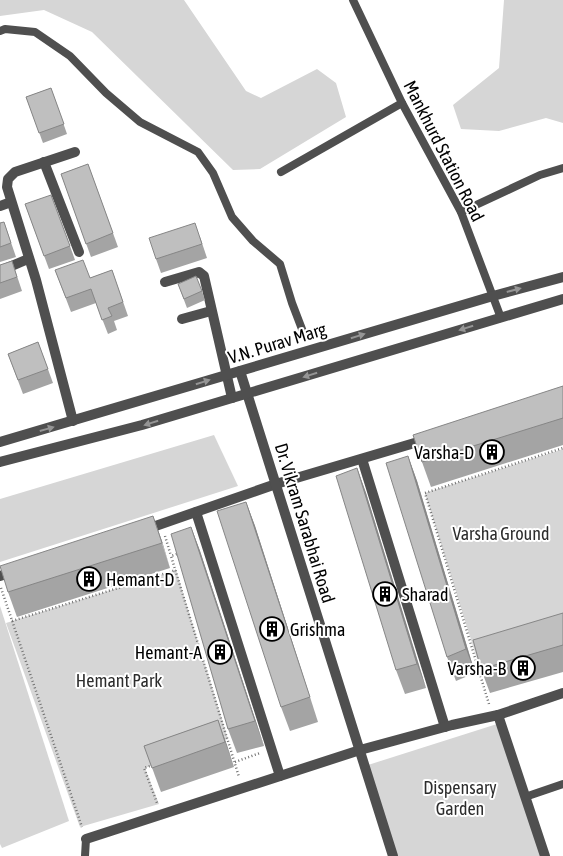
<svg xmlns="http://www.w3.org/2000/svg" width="563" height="856" viewBox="0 0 563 856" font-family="'Asap Condensed',sans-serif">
<rect width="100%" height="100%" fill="#fff"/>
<g fill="#d6d6d6">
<path d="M0,0H184L246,91L261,98L317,69L336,83L346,117L260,169L233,170L92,32L44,10L0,16Z"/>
<path d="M504,0H563V123L546,118L499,131L461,129L453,105L499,68Z"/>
<path d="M214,435L238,486L0,562V499Z"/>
<path d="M563,449V635L478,662L425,493Z"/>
<path d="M176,570L228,739L145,768L159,804L80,827L6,623Z"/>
<path d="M0,606L69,821L2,848L0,844Z"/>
<path d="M497,724L542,856H396L368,765Z"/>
</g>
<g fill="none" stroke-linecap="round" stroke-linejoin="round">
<g stroke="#717171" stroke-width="2.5" stroke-dasharray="1 2.5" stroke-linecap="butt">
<path d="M165,536L171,556"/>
<path d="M180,553L171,556L239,777"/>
<path d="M1,588L82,827"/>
<path d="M12,621L176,570"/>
<path d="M489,704L425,493L563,448"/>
<path d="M235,762L260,753"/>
<path d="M153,765L144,768L157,803"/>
</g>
<g stroke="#4f4f4f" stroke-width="8">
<path d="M353,0L402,103L461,212L501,318"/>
<path d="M0,31L5,29L35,32L70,56L106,93L140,122L198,152L213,173L232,217L253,241L280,264L292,303L305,337"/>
<path d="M281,172L402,103"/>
<path d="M461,212L540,175L563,168"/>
<path d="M525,797L563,784"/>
<path d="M85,856L86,839"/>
</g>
<g stroke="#4f4f4f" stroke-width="10">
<path d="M44,162L79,252"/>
<path d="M0,206L11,202"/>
<path d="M0,271L28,259"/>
<path d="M165,282L199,272L204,276L232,398"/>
<path d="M182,319L211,311"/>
<path d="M73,421L36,280L7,187L8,179L15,172L75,152"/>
<path d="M362,459L445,727"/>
<path d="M196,512L280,776"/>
<path d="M144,530L276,484L428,439"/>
<path d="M0,576L16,571"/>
<path d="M498,715L545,856"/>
<path d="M86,839L360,750L452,725L498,715L563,693"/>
</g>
<g stroke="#4f4f4f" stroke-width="10">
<path d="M240,371L393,856"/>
<path d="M0,442L493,296L563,277"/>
<path d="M0,462L142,425L563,299"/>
</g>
</g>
<g fill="#a4a4a4">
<path d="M51,88L67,134L43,143L26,97Z"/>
<path d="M88,164L118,247L91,257L61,174Z"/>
<path d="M25,204L70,246L75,260L49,269Z"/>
<path d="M4,222L16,257L0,262V223Z"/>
<path d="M200,237L207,258L161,273L156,259Z"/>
<path d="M12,261L22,291L0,299V265Z"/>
<path d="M55,270L90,278L112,270L128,316L114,321L117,330L108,334L96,303L71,312Z"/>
<path d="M178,284L202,291L205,300L187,308Z"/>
<path d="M38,342L53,383L23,394L8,354Z"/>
<path d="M563,386V445L431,487L422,462Z"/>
<path d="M408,456L417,481L475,673L456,681L447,657Z"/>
<path d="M357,468L366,493L426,688L405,694L396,670Z"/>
<path d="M246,502L255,526L318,722L290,731L281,707Z"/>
<path d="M153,516L170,568L17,617L8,592Z"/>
<path d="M191,527L200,551L264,746L237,753L228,729Z"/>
<path d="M563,613V672L490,693L481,669Z"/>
<path d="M218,720L234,767L161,792L144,746Z"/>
</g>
<g fill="#868686">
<path d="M408,456L417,481L475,673L466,649Z"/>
<path d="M357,468L366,493L426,688L417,664Z"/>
<path d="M246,502L255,526L318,722L310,697Z"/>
<path d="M153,516L162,541L170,568L162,543Z"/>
<path d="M191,527L200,551L264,746L255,721Z"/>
<path d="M218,720L227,745L234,767L225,742Z"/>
</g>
<g fill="#bfbfbf" stroke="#868686">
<path d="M51,88L64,124L39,133L26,97Z"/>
<path d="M88,164L113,233L86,244L61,174Z"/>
<path d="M51,195L70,246L44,256L25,204Z"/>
<path d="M4,222L11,243L0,247V223Z"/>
<path d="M195,223L202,244L156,259L149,238Z"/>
<path d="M83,260L90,278L112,270L123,302L108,308L112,316L102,320L91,289L66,298L55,270Z"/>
<path d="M12,261L17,277L0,283V265Z"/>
<path d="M196,276L202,291L184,299L178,284Z"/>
<path d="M38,342L48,369L18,380L8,354Z"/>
<path d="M563,386V418L422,462L413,435Z"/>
<path d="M408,456L466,649L447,657L386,463Z"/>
<path d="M357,468L417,664L396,670L336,476Z"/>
<path d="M246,502L310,697L281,707L217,511Z"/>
<path d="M153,516L162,543L8,592L0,566Z"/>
<path d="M191,527L255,721L228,729L171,534Z"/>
<path d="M563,613V645L481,669L473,640Z"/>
<path d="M218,720L225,742L152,768L144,746Z"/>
</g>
<defs><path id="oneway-solid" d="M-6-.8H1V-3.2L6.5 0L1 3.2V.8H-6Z" transform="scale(1.25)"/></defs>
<g fill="#959595">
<use href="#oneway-solid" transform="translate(514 290) rotate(-15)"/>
<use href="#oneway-solid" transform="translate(466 328) rotate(163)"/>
<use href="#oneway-solid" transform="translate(358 336) rotate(-17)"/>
<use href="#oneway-solid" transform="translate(310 375) rotate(163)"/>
<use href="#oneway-solid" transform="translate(203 382) rotate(-17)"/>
<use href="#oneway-solid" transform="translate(151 423) rotate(163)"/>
<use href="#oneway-solid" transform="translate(47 429) rotate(-16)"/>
</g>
<defs>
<g id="building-ring" transform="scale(1.25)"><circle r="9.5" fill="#fff" stroke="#000" stroke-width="1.5"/><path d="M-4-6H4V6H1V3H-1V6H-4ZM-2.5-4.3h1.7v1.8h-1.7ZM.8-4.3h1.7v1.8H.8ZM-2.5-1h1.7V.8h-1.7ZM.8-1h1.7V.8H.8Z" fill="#000"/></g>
</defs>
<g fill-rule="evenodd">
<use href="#building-ring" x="492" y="452"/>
<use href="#building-ring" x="89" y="579"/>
<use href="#building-ring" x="385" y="594"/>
<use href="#building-ring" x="272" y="629"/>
<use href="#building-ring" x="220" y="652"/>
<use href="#building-ring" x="523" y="668"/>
</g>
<g text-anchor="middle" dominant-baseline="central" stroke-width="4" stroke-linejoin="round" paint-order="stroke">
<g font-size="18" fill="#000" stroke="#fff">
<text transform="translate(444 151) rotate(63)">Mankhurd Station Road</text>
<text transform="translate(277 343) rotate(-17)">V.N. Purav Marg</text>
<text transform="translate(305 523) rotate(73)">Dr. Vikram Sarabhai Road</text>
</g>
<g font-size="18" fill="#000" stroke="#fff" text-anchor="end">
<text x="474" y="452">Varsha-D</text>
<text x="106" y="579" text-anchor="start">Hemant-D</text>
<text x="402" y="594" text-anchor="start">Sharad</text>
<text x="290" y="629" text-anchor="start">Grishma</text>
<text x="202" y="652">Hemant-A</text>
<text x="506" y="668">Varsha-B</text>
</g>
<g font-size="18" fill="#2d2d2d" stroke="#fff">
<text x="501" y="533">Varsha Ground</text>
<text x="119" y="680">Hemant Park</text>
<text x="460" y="787">Dispensary<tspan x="460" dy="21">Garden</tspan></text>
</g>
</g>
</svg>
